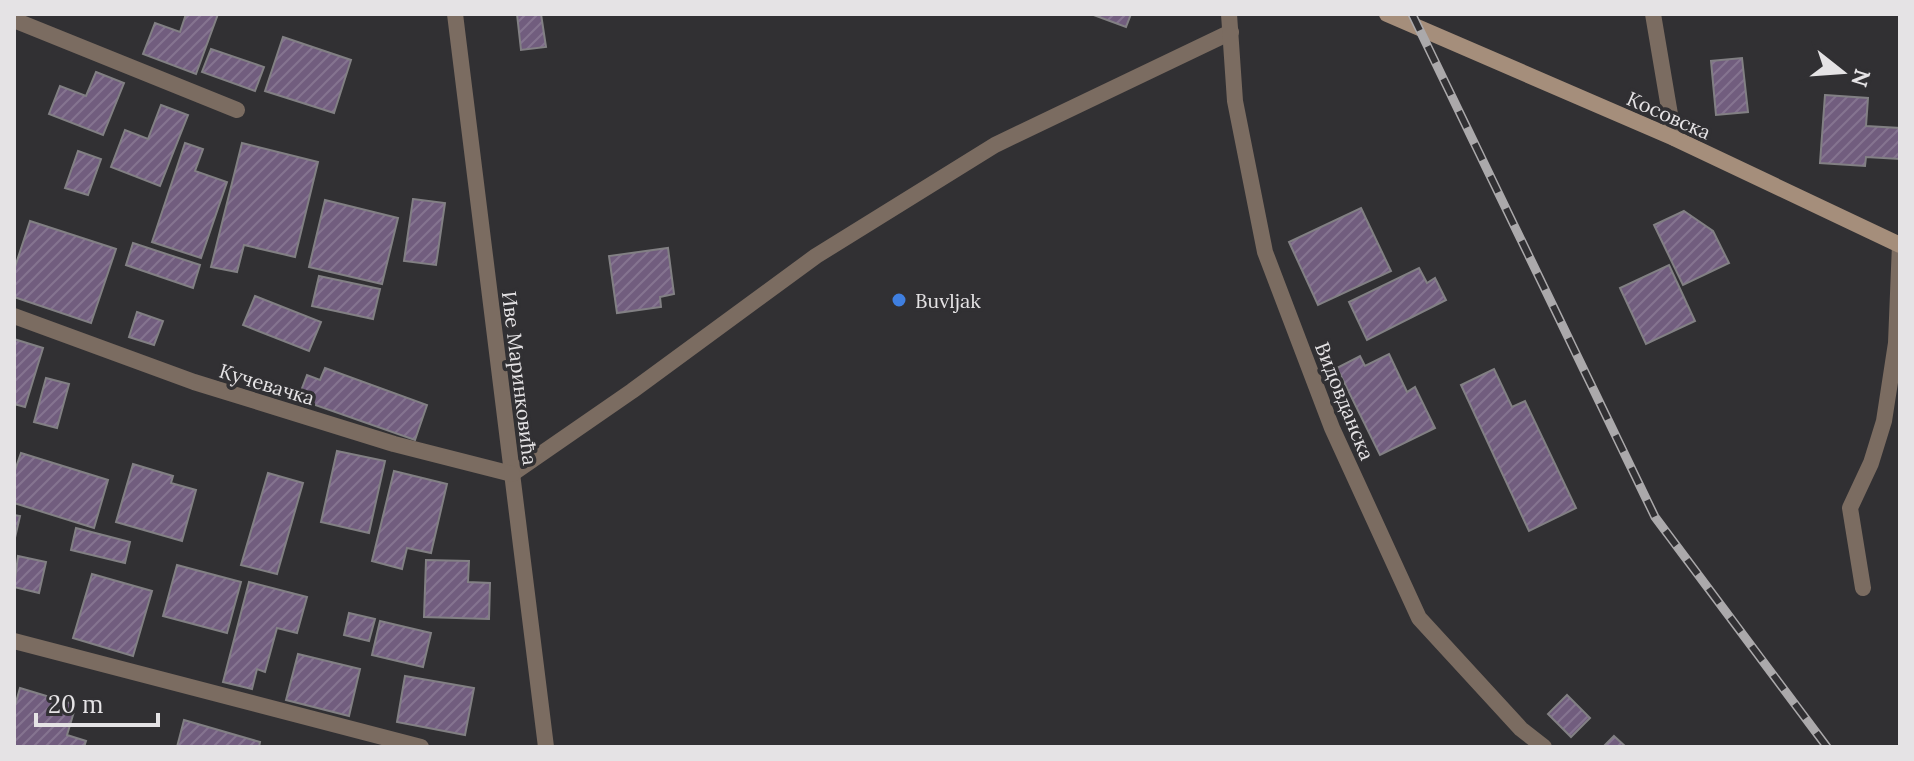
<svg xmlns="http://www.w3.org/2000/svg" width="1914" height="761" viewBox="0 0 1914 761" font-family="Lora,serif">
<defs>
<pattern id="building-hatch" width="6" height="6" patternUnits="userSpaceOnUse" patternTransform="scale(2)"><rect width="6" height="6" fill="#715d7e"/><path d="M-1 1l2-2M0 6l6-6M5 7l2-2" fill="none" stroke="#857490"/></pattern>
</defs>
<rect width="100%" height="100%" fill="#313033"/>
<g fill="url(#building-hatch)" stroke="#828084" stroke-width="2">
<path d="M186,14H218L196,74L143,54L155,23L180,32Z"/>
<path d="M517,14H541L546,47L521,50Z"/>
<path d="M1091,14H1131L1126,27Z"/>
<path d="M283,37L351,60L334,113L265,91Z"/>
<path d="M211,49L264,67L255,91L202,72Z"/>
<path d="M1742,58L1748,112L1716,115L1711,61Z"/>
<path d="M96,72L124,83L103,135L49,114L60,86L86,96Z"/>
<path d="M1825,95L1868,98L1866,126L1900,128V159L1866,157L1865,166L1820,163Z"/>
<path d="M161,105L188,115L160,186L111,167L125,130L148,139Z"/>
<path d="M185,143L203,149L195,171L227,182L201,258L152,242Z"/>
<path d="M242,143L318,162L295,257L244,245L237,272L211,267Z"/>
<path d="M78,151L101,159L88,195L65,188Z"/>
<path d="M413,199L445,203L436,265L404,261Z"/>
<path d="M325,200L398,218L382,284L309,267Z"/>
<path d="M1361,208L1391,271L1318,305L1289,242Z"/>
<path d="M1684,211L1713,231L1729,263L1683,285L1654,225Z"/>
<path d="M30,221L116,249L91,323L14,297V270Z"/>
<path d="M133,243L200,265L193,288L126,265Z"/>
<path d="M668,248L674,294L660,297L661,307L617,313L609,256Z"/>
<path d="M1669,265L1695,321L1646,344L1620,288Z"/>
<path d="M1419,268L1427,283L1435,278L1446,300L1367,340L1349,302Z"/>
<path d="M319,276L380,289L373,319L312,306Z"/>
<path d="M255,296L321,322L309,351L243,325Z"/>
<path d="M137,312L163,321L154,345L129,337Z"/>
<path d="M14,339L43,348L25,407L14,404Z"/>
<path d="M1389,354L1407,392L1415,387L1435,428L1380,455L1337,368L1360,356L1365,366Z"/>
<path d="M325,368L427,405L415,440L298,399L307,375L320,380Z"/>
<path d="M1494,369L1512,407L1525,401L1576,508L1529,531L1461,385Z"/>
<path d="M46,378L69,384L57,428L34,422Z"/>
<path d="M337,451L385,461L369,533L321,522Z"/>
<path d="M21,453L108,480L94,528L14,503V473Z"/>
<path d="M133,464L173,476L171,483L196,490L182,541L116,522Z"/>
<path d="M394,471L447,484L431,553L407,548L402,569L372,561Z"/>
<path d="M268,473L303,483L277,574L241,565Z"/>
<path d="M14,515L20,516L14,542Z"/>
<path d="M76,528L130,542L125,563L71,550Z"/>
<path d="M18,556L46,562L39,593L14,587Z"/>
<path d="M426,560L469,561L468,582L490,583L489,619L424,617Z"/>
<path d="M177,565L241,582L227,633L163,616Z"/>
<path d="M92,574L152,591L133,656L73,638Z"/>
<path d="M249,582L307,597L297,633L277,628L265,672L257,669L252,689L223,682Z"/>
<path d="M349,613L375,619L369,641L344,635Z"/>
<path d="M380,621L431,633L423,667L372,655Z"/>
<path d="M298,654L360,669L349,716L286,700Z"/>
<path d="M405,676L474,688L465,735L397,722Z"/>
<path d="M20,688L76,705L67,735L86,741L84,747H14V709Z"/>
<path d="M1567,695L1590,718L1571,737L1548,714Z"/>
<path d="M184,720L260,742L259,747H177Z"/>
<path d="M1614,736L1626,747H1603Z"/>
</g>
<g fill="none" stroke-linecap="round" stroke-linejoin="round">
<g stroke="#7b6c61" stroke-width="16">
<path d="M1653,14L1674,138"/>
<path d="M512,474L632,391L816,256L995,145L1231,32"/>
<path d="M1863,588L1850,508L1871,463L1884,421L1896,343L1900,244"/>
</g>
<g stroke="#7b6c61" stroke-width="16">
<path d="M455,14L546,747"/>
<path d="M1229,14L1235,101L1265,252L1332,428L1419,618L1521,729L1544,747"/>
<path d="M14,20L237,110"/>
<path d="M14,316L194,382L394,444L512,474"/>
<path d="M14,641L421,747"/>
</g>
<path stroke="#a58e7b" stroke-width="16" d="M1387,14L1674,138L1900,245"/>
<g stroke="#aba9ab" stroke-width="9">
<path id="rail" d="M1412,14L1655,517L1827,747"/>
</g>
<use href="#rail" stroke="#313033" stroke-width="6" stroke-dasharray="18" stroke-linecap="butt"/>
</g>
<circle fill="#3f7fe0" stroke="#313033" stroke-width="3" cx="899" cy="300" r="8"/>
<g text-anchor="middle" dominant-baseline="central" stroke-width="7" stroke-linejoin="round" paint-order="stroke">
<g font-size="20" fill="#e5e3e5" stroke="#313033">
<text transform="translate(1669 115) rotate(24)">Косовска</text>
<text transform="translate(520 378) rotate(83)">Иве Маринковића</text>
<text transform="translate(267 384) rotate(17)">Кучевачка</text>
<text transform="translate(1345 401) rotate(68)">Видовданска</text>
</g>
<g font-size="20" fill="#e5e3e5" stroke="#313033" text-anchor="start">
<text x="915" y="300">Buvljak</text>
</g>
</g>
<rect width="1914" height="761" fill="none" stroke="#e5e3e5" stroke-width="32"/>
<g transform="translate(1842 72) rotate(107)" stroke="#313033" stroke-width="6" paint-order="stroke">
<path d="M0-6L14 30L0 20L-14 30Z" fill="#e5e3e5"/>
<text y="-12" font-size="22" font-weight="bold" text-anchor="middle" fill="#e5e3e5">N</text>
</g>
<path d="M36 713v12h122v-12" fill="none" stroke="#e5e3e5" stroke-width="4"/>
<text x="48" y="713" font-size="24" fill="#e5e3e5" stroke="#313033" stroke-width="6" paint-order="stroke">20 m</text>
</svg>
